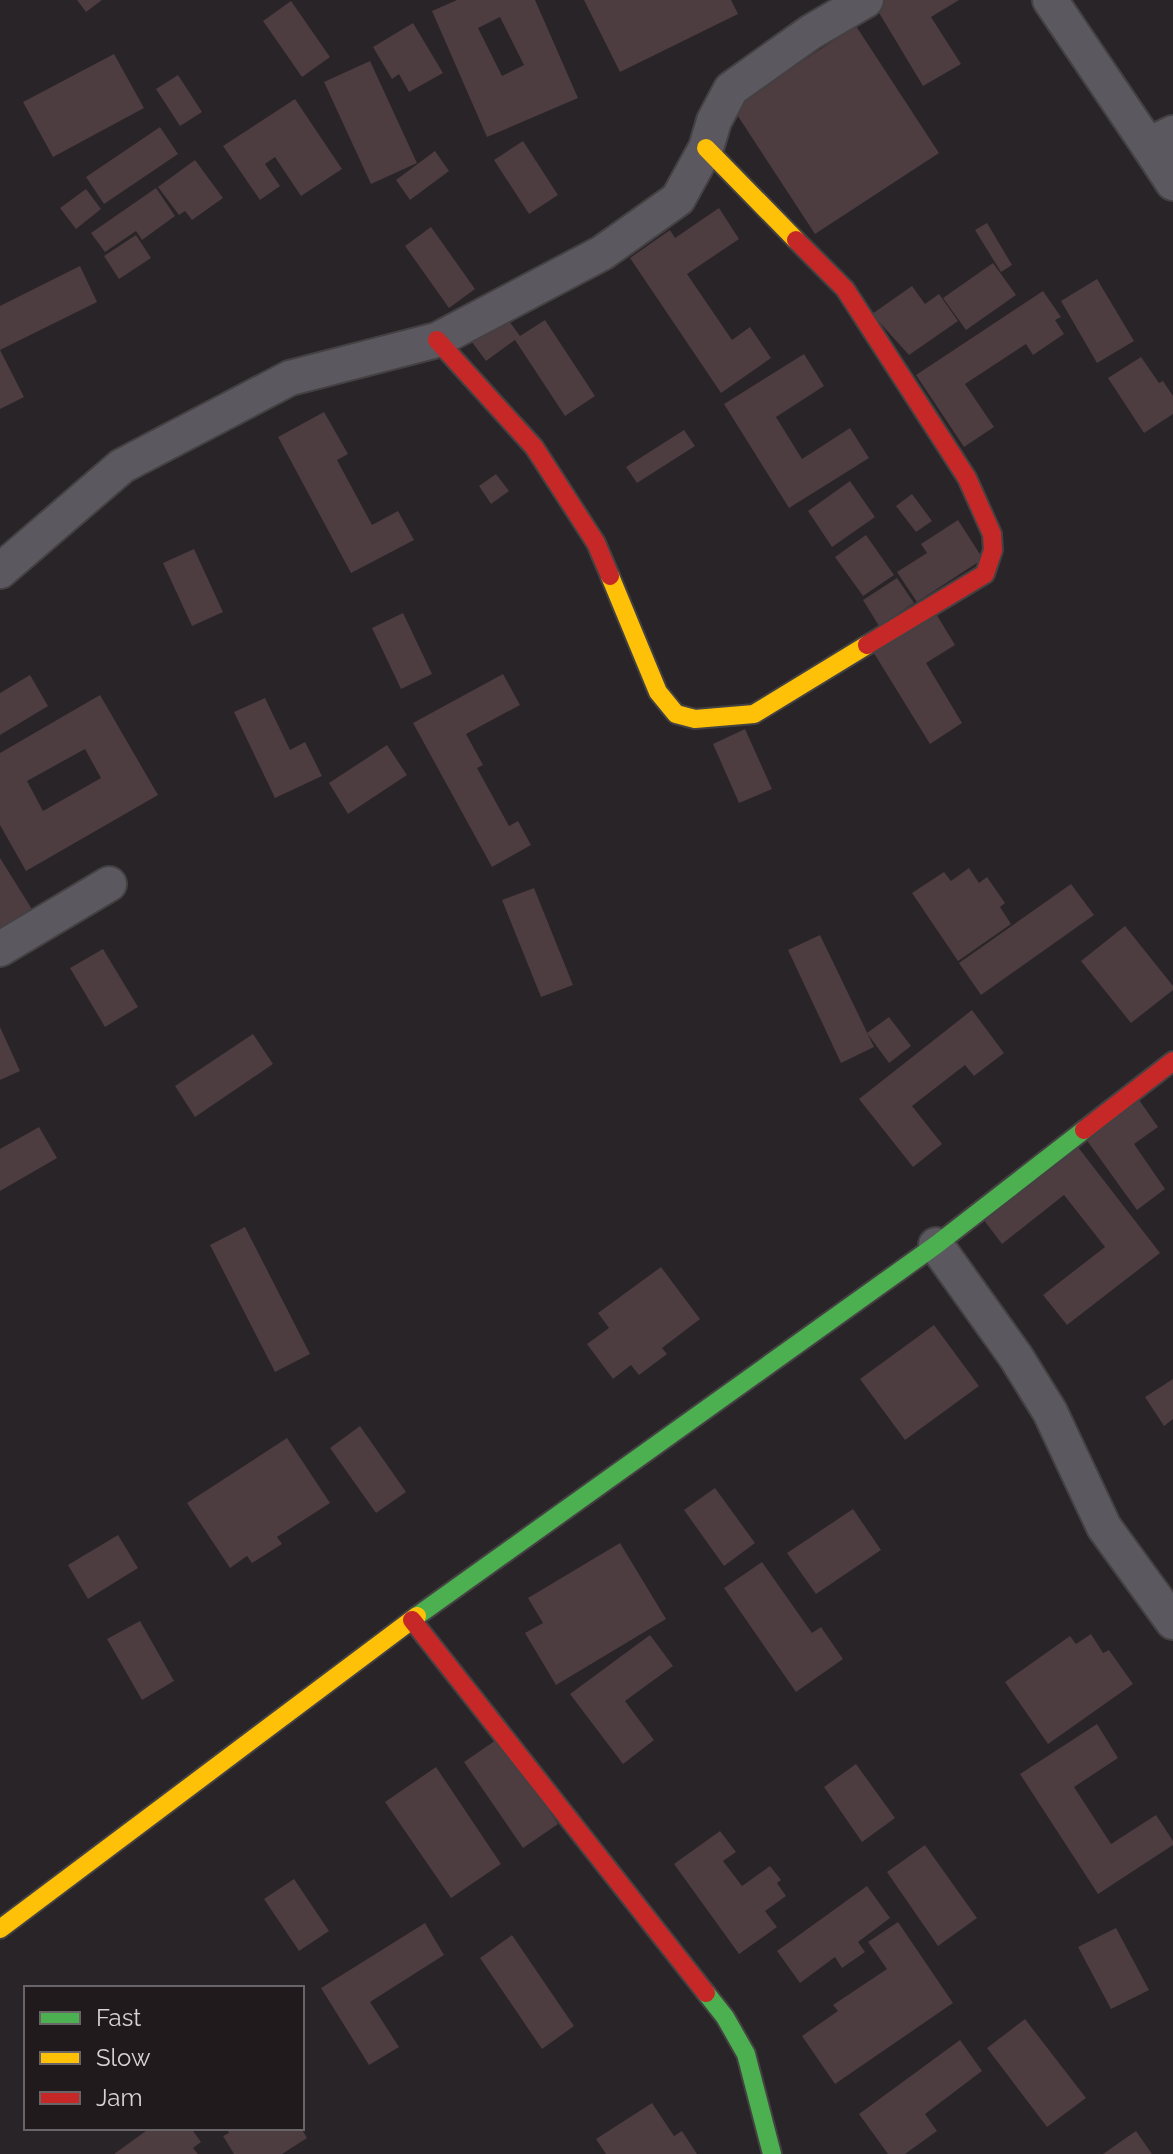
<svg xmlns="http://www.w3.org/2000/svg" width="1173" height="2154" viewBox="0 0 1173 2154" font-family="Raleway,sans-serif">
<rect width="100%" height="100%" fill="#292427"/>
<g fill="#4d3c40" fill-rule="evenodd">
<path d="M77,0H102L86,12Z"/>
<path d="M457,0H535L578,98L487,137L432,11ZM500,17L524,65L502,76L478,28Z"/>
<path d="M584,0H731L738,14L620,72Z"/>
<path d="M884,0H959L931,17L961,64L923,86L875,6Z"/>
<path d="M291,1L330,57L302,77L263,21Z"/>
<path d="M413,23L443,73L409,92L399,74L392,79L373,47Z"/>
<path d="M856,26L939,153L815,234L732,107Z"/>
<path d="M114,54L144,108L53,157L23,102Z"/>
<path d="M370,61L417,163L371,184L324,82Z"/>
<path d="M178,75L202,112L180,126L156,89Z"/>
<path d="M295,99L342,169L301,196L275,157L265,164L280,186L260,200L223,146Z"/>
<path d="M160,127L178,154L104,204L86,177Z"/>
<path d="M523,141L558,195L529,214L494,160Z"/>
<path d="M435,151L449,171L410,200L396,180Z"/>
<path d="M195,160L223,198L192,220L185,211L179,215L158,187Z"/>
<path d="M156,188L175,216L142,240L136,231L105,252L91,233Z"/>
<path d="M86,189L101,209L76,229L60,208Z"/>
<path d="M719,208L739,239L687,274L732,340L750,327L771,358L721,393L630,258L670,230L675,238Z"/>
<path d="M987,223L1012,265L1001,272L975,230Z"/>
<path d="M431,227L475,289L449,308L405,246Z"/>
<path d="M136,235L151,258L119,279L104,256Z"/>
<path d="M993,263L1016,295L966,330L943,298Z"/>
<path d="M80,266L97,302L0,350L24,397L0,409V306Z"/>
<path d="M1097,279L1134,341L1097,363L1061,301Z"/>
<path d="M912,286L925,304L939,294L958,321L909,355L872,314Z"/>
<path d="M1043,291L1061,317L1055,320L1064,334L1033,355L1026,344L965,384L994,427L964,447L916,375Z"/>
<path d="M501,310L520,336L545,320L595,396L565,416L515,340L486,361L466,334Z"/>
<path d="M804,354L824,386L776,417L802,459L850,428L869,458L789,508L724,404Z"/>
<path d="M1141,357L1159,383L1163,381L1173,396V414L1144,433L1108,378Z"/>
<path d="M324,412L348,454L337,460L372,525L398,511L414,540L351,573L278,437Z"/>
<path d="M684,430L695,446L637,483L626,467Z"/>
<path d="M496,474L509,491L491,504L479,486Z"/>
<path d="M850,481L875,517L832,547L808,511Z"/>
<path d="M912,494L932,521L916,532L896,506Z"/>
<path d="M958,520L983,559L917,602L897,572L927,553L921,544Z"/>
<path d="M866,535L894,575L863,596L835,557Z"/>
<path d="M194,549L223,612L192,626L163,563Z"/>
<path d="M897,578L914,603L879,626L863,600Z"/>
<path d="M935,612L955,645L926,663L962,723L930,744L872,650Z"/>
<path d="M403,613L432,674L401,689L372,628Z"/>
<path d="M503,674L520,705L466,734L483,765L477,768L509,826L518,821L531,845L492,867L413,723Z"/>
<path d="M30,675L48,706L0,735V693Z"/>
<path d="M100,695L158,795L26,871L0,825V753ZM85,749L101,778L43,811L27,781Z"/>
<path d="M265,698L290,750L305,742L322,776L275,798L234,712Z"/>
<path d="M745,729L772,789L739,803L713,744Z"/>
<path d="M387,745L407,775L348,814L329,783Z"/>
<path d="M0,858L35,914L0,935Z"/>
<path d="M969,868L979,883L987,877L1005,903L1000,907L1011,924L958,961L912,893L944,872L951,881Z"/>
<path d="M1071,884L1094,915L981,995L959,963Z"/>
<path d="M534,888L573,985L541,997L502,900Z"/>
<path d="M1125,926L1173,986V990L1131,1023L1081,961Z"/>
<path d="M820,935L874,1047L841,1063L788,950Z"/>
<path d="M103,949L138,1007L105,1027L70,968Z"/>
<path d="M972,1010L1004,1053L974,1076L965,1065L912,1106L942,1144L913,1167L859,1099Z"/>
<path d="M889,1017L911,1046L889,1063L867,1033Z"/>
<path d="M0,1027L20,1071L0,1080Z"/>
<path d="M253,1034L273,1064L195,1117L175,1086Z"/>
<path d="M1137,1097L1158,1127L1134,1144L1165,1189L1137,1210L1083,1135Z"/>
<path d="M39,1127L57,1158L0,1191V1149Z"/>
<path d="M1074,1142L1160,1253L1067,1325L1043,1295L1105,1247L1064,1195L1002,1244L980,1215Z"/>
<path d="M245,1227L310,1354L275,1372L210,1245Z"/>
<path d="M661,1267L700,1319L662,1348L667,1354L639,1375L631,1365L613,1379L587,1344L609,1328L598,1313Z"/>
<path d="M934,1325L979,1386L905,1440L860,1379Z"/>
<path d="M1173,1379V1419L1164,1426L1145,1397Z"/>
<path d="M360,1426L406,1492L376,1513L330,1448Z"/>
<path d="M287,1438L330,1503L277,1537L282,1544L252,1563L247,1556L230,1568L187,1503Z"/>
<path d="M715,1488L755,1543L724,1566L684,1510Z"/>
<path d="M853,1509L881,1550L816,1594L787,1553Z"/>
<path d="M118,1535L138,1568L88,1599L68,1565Z"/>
<path d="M620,1543L666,1619L556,1685L525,1633L543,1623L528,1598Z"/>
<path d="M762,1562L812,1633L821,1627L843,1659L796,1692L724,1588Z"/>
<path d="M140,1621L174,1681L142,1700L107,1639Z"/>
<path d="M1091,1634L1103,1653L1109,1650L1133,1684L1048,1744L1005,1682L1070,1636L1076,1644Z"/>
<path d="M650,1635L673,1666L625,1701L654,1740L623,1764L570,1694Z"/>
<path d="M1097,1724L1118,1758L1074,1787L1111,1844L1156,1815L1173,1841V1845L1098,1894L1020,1774Z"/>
<path d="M499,1738L558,1824L523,1848L464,1762Z"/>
<path d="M856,1764L895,1818L862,1842L824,1787Z"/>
<path d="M436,1767L501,1864L451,1898L385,1802Z"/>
<path d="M720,1831L736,1852L723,1861L742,1886L770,1866L781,1880L777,1883L786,1896L765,1911L777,1927L739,1954L674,1864Z"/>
<path d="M925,1845L977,1918L938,1946L887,1872Z"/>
<path d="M294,1879L329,1931L299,1951L264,1899Z"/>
<path d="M867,1886L890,1918L858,1942L865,1952L842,1968L835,1957L800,1983L777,1951Z"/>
<path d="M898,1922L953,2003L835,2084L802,2036L838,2011L833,2005L887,1969L868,1942Z"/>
<path d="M425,1923L444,1955L370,2002L399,2047L369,2065L321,1988Z"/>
<path d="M1116,1928L1149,1990L1111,2009L1078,1947Z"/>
<path d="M512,1935L574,2026L542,2049L480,1958Z"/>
<path d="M1025,2019L1086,2098L1047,2127L987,2048Z"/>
<path d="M960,2040L982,2071L925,2114L937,2131L905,2154H888L859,2114Z"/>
<path d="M652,2103L674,2136L682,2131L697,2154H606L596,2139Z"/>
<path d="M150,2128H191L201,2142L193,2148L198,2154H114Z"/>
<path d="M226,2128H301L307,2138L282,2154H234L223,2136L229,2133Z"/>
<path d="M1136,2131L1152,2154H1103Z"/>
</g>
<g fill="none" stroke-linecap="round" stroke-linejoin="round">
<g stroke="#444143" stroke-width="38">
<g id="street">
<path d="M1050,0L1148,145L1173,133"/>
<path d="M1148,145L1173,183"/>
<path d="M0,571L122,466L290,378L437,340L602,253L678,199L706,148L714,121L731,89L811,32L866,0"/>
<path d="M0,949L109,884"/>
<path d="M936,1245L1016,1357L1050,1412L1104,1527L1173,1622"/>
</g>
</g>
<g stroke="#444143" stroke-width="22">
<g id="fast">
<path d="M417,1616L936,1245L1084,1130"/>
<path d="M706,1993L725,2017L746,2054L772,2154"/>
</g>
</g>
<g stroke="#444143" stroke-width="22">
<g id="slow">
<path d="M706,148L796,240"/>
<path d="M610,576L658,692L676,714L695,719L754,714L867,645"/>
<path d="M0,1929L417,1616"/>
</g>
</g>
<g stroke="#444143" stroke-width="22">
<g id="jam">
<path d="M796,240L845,289L967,478L992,534L993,550L985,574L867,645"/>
<path d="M437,340L534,447L596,543L610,576"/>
<path d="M1084,1130L1173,1061"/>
<path d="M412,1620L706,1993"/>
</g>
</g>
<use href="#street" stroke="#5c585f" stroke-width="34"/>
<use href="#fast" stroke="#4caf50" stroke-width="18"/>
<use href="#slow" stroke="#ffc107" stroke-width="18"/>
<use href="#jam" stroke="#c62828" stroke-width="18"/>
</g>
<rect x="24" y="1986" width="280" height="144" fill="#201a1d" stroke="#696467" stroke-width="2"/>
<rect x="40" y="2012" width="40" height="12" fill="#4caf50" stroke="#696467" stroke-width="2"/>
<text x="96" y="2026" font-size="24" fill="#d7d3d5">Fast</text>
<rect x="40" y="2052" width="40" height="12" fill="#ffc107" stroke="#696467" stroke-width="2"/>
<text x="96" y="2066" font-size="24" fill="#d7d3d5">Slow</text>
<rect x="40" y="2092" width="40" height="12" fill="#c62828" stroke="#696467" stroke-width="2"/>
<text x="96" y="2106" font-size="24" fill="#d7d3d5">Jam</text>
</svg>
